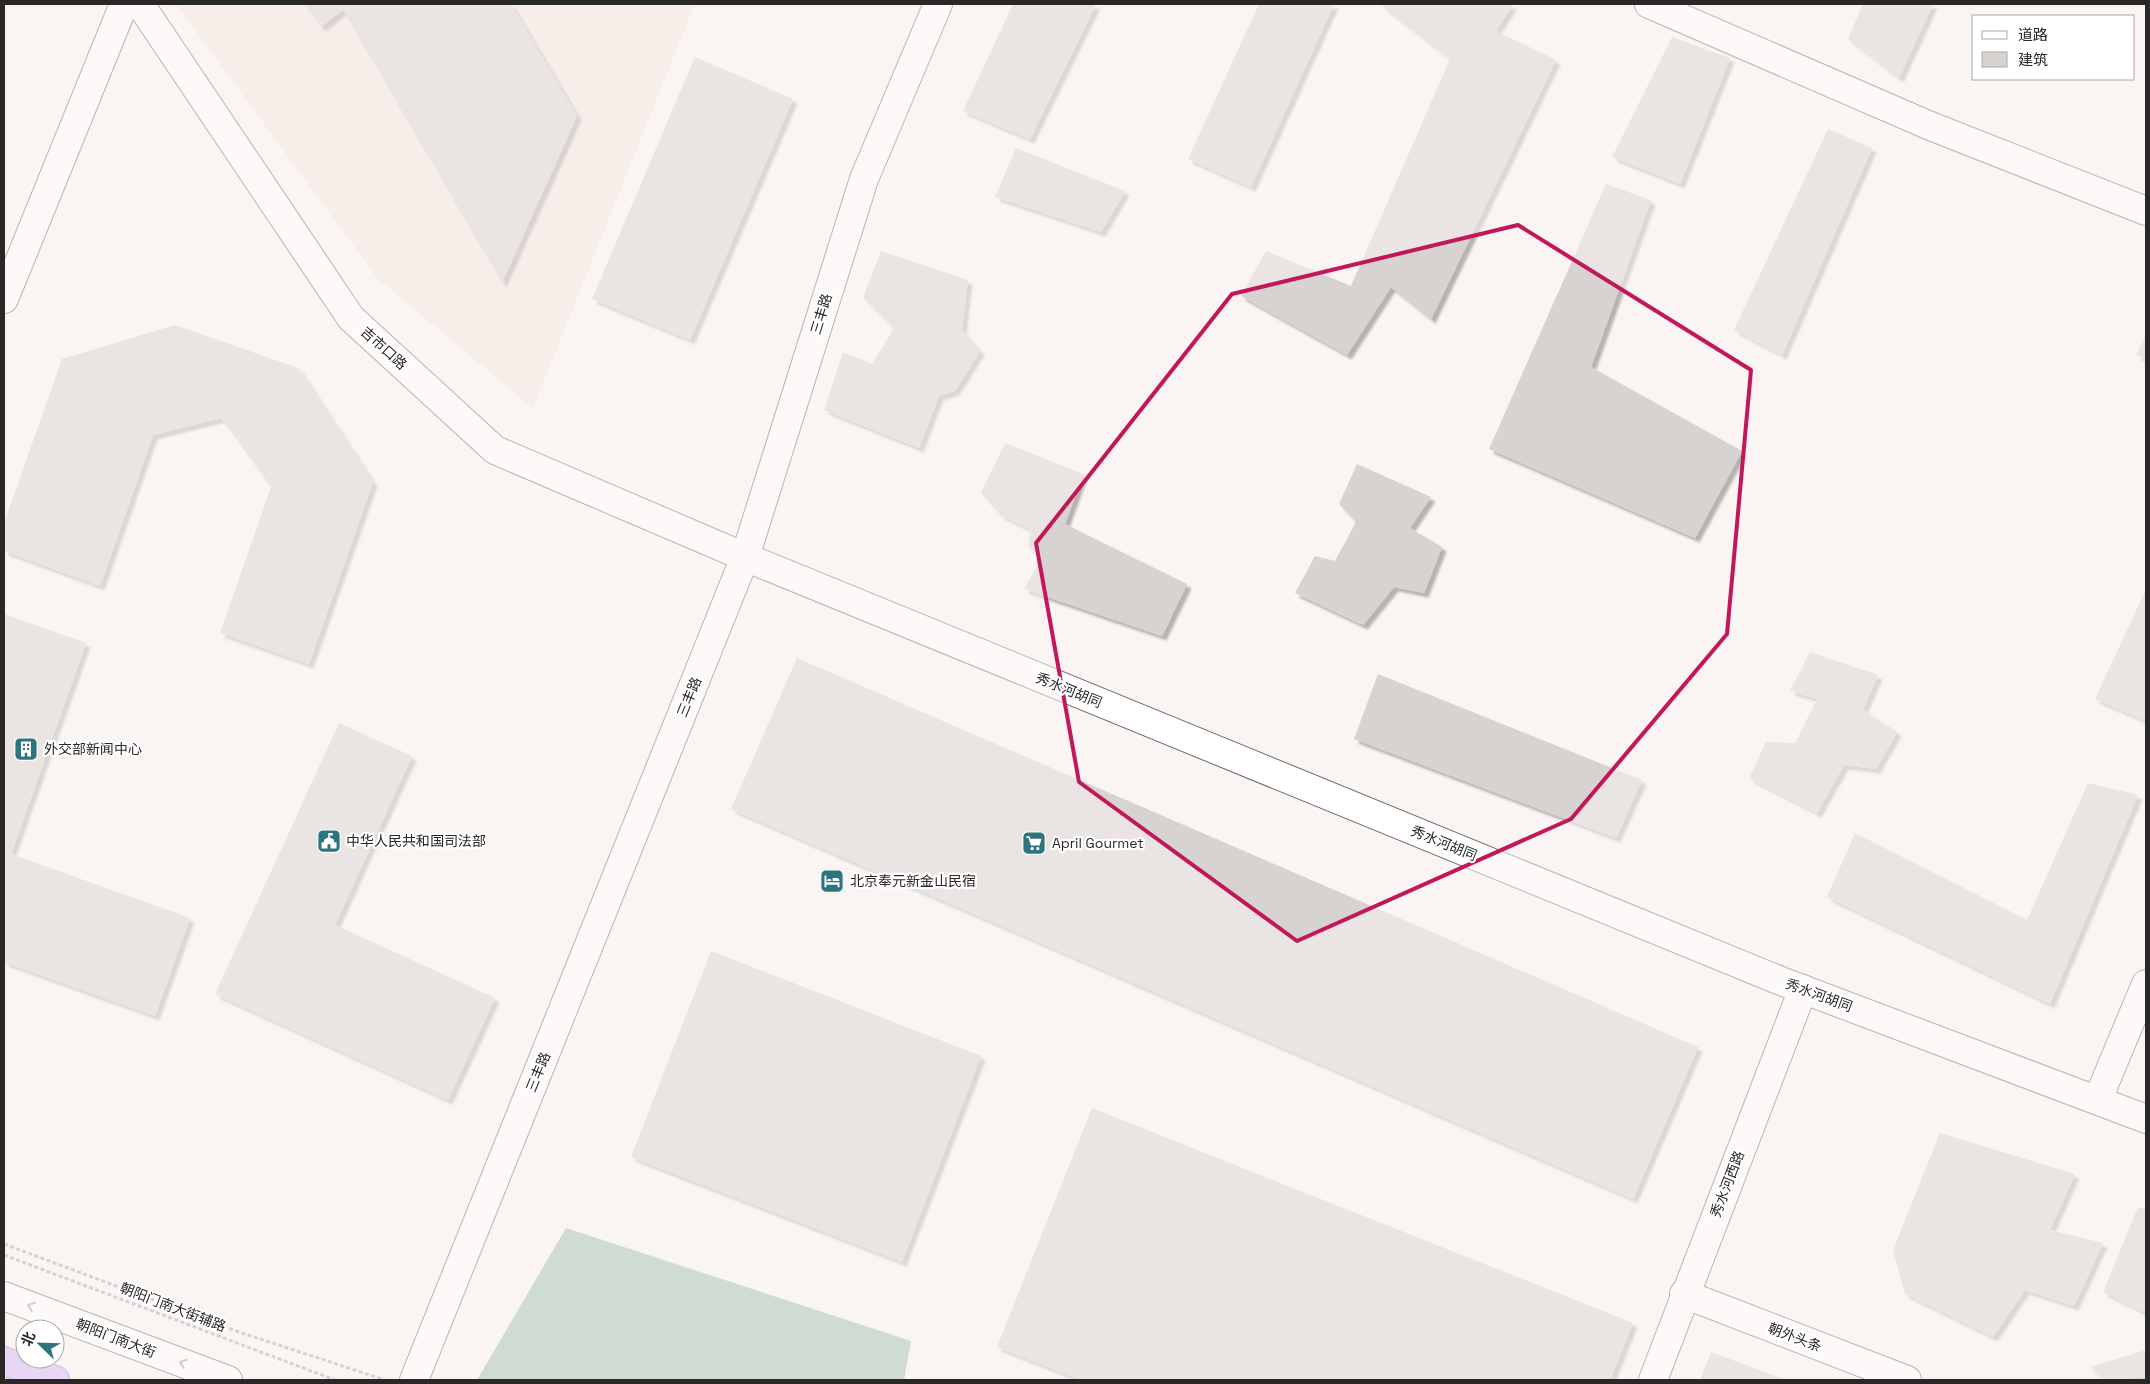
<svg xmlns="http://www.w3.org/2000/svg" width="2150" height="1384" viewBox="0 0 2150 1384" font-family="'Space Grotesk','Noto Sans SC',sans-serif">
<defs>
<filter id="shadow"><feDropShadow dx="4.5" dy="4.5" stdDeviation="1" flood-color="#0004"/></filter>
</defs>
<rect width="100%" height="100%" fill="#faf4f2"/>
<path fill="#f3e6e0" d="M176,4H695L533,408L378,279Z"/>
<path fill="#9abeaa" d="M566,1228L911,1341L904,1380H477Z"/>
<g fill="#d7d3d0" filter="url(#shadow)">
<path d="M304,4H511L577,116L502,283L343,10L321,27Z"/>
<path d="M1013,4H1096L1030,139L963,111Z"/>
<path d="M1259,4H1334L1251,187L1188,159Z"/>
<path d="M1380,4H1513L1496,31L1556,60L1431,319L1391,287L1347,355L1241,296L1266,251L1351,286L1450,59Z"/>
<path d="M1863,4H1933L1899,78L1848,39Z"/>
<path d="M1672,37L1730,58L1680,184L1612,157Z"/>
<path d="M695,57L793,99L690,340L592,299Z"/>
<path d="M1828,129L1872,148L1782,355L1734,330Z"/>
<path d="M1016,148L1125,191L1101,232L995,197Z"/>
<path d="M1606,184L1651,200L1591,367L1742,451L1695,538L1489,449Z"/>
<path d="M881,251L968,280L962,330L980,351L955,391L939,396L919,448L824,410L843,352L872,364L894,328L863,298Z"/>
<path d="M175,325L298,368L373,482L309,664L220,633L271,487L221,418L153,435L100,586L4,551V523L62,359Z"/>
<path d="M2146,335V359L2136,355Z"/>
<path d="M1005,443L1083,474L1065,524L1187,584L1162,636L1024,589L1042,558L1028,547L1031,529L1002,516L981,493Z"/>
<path d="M1357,464L1431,497L1410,528L1442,547L1424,593L1394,587L1363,625L1295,593L1315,556L1335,561L1356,522L1339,504Z"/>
<path d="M2146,589V721L2095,699Z"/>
<path d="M4,614L86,643L11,854L190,918L155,1016L4,962Z"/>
<path d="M1810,652L1878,675L1863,710L1897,732L1876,769L1844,765L1817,813L1749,778L1766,742L1795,743L1817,699L1790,691Z"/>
<path d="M797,658L1698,1047L1633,1199L731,809Z"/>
<path d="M1378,674L1642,780L1616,838L1354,739Z"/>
<path d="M339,723L412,756L335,925L495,998L448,1100L215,994Z"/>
<path d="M2088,783L2138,795L2050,1004L1827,897L1855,833L2027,920Z"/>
<path d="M711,951L981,1056L902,1262L631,1157Z"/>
<path d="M1092,1108L1633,1323L1610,1380H1081L997,1347Z"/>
<path d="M1940,1133L2075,1174L2050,1230L2103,1243L2074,1306L2025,1290L1993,1337L1905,1294L1893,1250Z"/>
<path d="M2138,1207L2146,1209V1313L2103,1292Z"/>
<path d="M2146,1350V1377L2105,1380L2090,1367Z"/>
<path d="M1711,1352L1786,1380H1700Z"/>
</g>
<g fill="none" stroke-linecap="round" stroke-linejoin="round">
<g stroke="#6d6866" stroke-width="30">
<g id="minor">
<path d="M140,4L351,318L495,450L745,557L1781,981L2146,1119"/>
<path d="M1649,4L1928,125L2146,211"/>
<path d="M4,299L124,4"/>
<path d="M2098,1099L2146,984"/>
<path d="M1684,1294L1907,1380"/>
<path d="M4,1296L228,1380"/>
<path d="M414,1380L745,557L864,179L938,4"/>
<path d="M1653,1380L1803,989"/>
</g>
</g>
<g stroke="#9980ae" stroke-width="30">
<path id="highway" d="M4,1361L55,1380"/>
</g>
<g stroke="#ada9a8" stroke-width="3" stroke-dasharray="4 2.5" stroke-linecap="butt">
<path d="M4,1244L239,1332L382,1379"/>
<path d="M4,1255L335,1380"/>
</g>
<use href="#minor" stroke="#fff" stroke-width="28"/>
<use href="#highway" stroke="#d6b0f7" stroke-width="28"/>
</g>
<defs><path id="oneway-chevron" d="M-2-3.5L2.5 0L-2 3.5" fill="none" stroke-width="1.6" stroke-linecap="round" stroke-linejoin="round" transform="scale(1.25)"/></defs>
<g stroke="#9f9e9e">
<use href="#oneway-chevron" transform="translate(31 1306) rotate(-159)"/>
<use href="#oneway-chevron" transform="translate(183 1363) rotate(-159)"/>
</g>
<path d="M0 0H2150V1384H0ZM1518,225L1751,370L1727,634L1571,819L1297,941L1079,782L1036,543L1232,294Z" fill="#faf4f2" fill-opacity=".55" fill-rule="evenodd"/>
<path fill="none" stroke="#c2185b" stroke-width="4" stroke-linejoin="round" d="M1518,225L1751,370L1727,634L1571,819L1297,941L1079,782L1036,543L1232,294Z"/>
<defs>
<g id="building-square" transform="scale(1.25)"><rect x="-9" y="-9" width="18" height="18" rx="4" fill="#2d747f" stroke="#fff"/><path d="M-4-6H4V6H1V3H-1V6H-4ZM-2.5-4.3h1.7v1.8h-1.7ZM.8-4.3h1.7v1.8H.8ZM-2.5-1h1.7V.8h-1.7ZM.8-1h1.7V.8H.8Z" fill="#fff"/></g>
<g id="civic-square" transform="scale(1.25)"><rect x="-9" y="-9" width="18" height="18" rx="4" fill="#2d747f" stroke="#fff"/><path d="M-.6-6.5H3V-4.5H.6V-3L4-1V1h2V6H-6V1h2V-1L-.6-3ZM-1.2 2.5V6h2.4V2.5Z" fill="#fff"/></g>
<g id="supermarket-square" transform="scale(1.25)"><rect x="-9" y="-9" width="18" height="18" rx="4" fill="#2d747f" stroke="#fff"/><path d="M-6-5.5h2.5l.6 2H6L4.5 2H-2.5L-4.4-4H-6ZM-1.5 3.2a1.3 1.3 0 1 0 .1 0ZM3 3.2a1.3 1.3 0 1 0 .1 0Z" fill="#fff"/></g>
<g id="hotel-square" transform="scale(1.25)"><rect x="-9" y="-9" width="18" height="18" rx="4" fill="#2d747f" stroke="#fff"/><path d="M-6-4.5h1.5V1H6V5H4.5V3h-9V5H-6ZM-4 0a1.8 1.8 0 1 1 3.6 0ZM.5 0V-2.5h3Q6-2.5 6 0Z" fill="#fff"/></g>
</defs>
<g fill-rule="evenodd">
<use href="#building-square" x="26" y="749"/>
<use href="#civic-square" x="329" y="841"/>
<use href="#supermarket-square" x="1034" y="843"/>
<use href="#hotel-square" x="832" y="881"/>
</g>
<g text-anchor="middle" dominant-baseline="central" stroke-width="4.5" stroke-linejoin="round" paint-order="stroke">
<g font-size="14" fill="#292827" stroke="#fff">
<text transform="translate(821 314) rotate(-73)">三丰路</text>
<text transform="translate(384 348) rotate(42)">吉市口路</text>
<text transform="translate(1069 690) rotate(22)">秀水河胡同</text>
<text transform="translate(689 697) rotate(-68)">三丰路</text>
<text transform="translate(1444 843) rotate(22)">秀水河胡同</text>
<text transform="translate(1819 995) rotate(20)">秀水河胡同</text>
<text transform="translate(538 1072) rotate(-68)">三丰路</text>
<text transform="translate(1727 1184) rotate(-69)">秀水河西路</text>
<text transform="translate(173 1307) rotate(21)">朝阳门南大街辅路</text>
<text transform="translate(1795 1337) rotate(21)">朝外头条</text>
<text transform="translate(116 1338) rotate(21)">朝阳门南大街</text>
</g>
<g font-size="14" fill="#292827" stroke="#fff" text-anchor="start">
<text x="44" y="749">外交部新闻中心</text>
<text x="346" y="841">中华人民共和国司法部</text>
<text x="1052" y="843">April Gourmet</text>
<text x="850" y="881">北京奉元新金山民宿</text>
</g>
</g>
<rect width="2150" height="1384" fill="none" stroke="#292827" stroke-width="10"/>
<rect x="1972" y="15" width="162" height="65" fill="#ffffff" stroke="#a9a9a9"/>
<rect x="1982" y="31" width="25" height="8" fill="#ffffff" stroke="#a9a9a9"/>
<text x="2018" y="40" font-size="15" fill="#292827">道路</text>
<rect x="1982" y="52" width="25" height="15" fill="#d7d3d0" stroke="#a9a9a9"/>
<text x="2018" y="65" font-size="15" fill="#292827">建筑</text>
<g transform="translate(40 1344) rotate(293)"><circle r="24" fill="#ffffff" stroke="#a9a9a9"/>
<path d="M0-4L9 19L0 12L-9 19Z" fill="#2d747f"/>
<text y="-8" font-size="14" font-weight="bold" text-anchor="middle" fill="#292827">北</text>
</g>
</svg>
